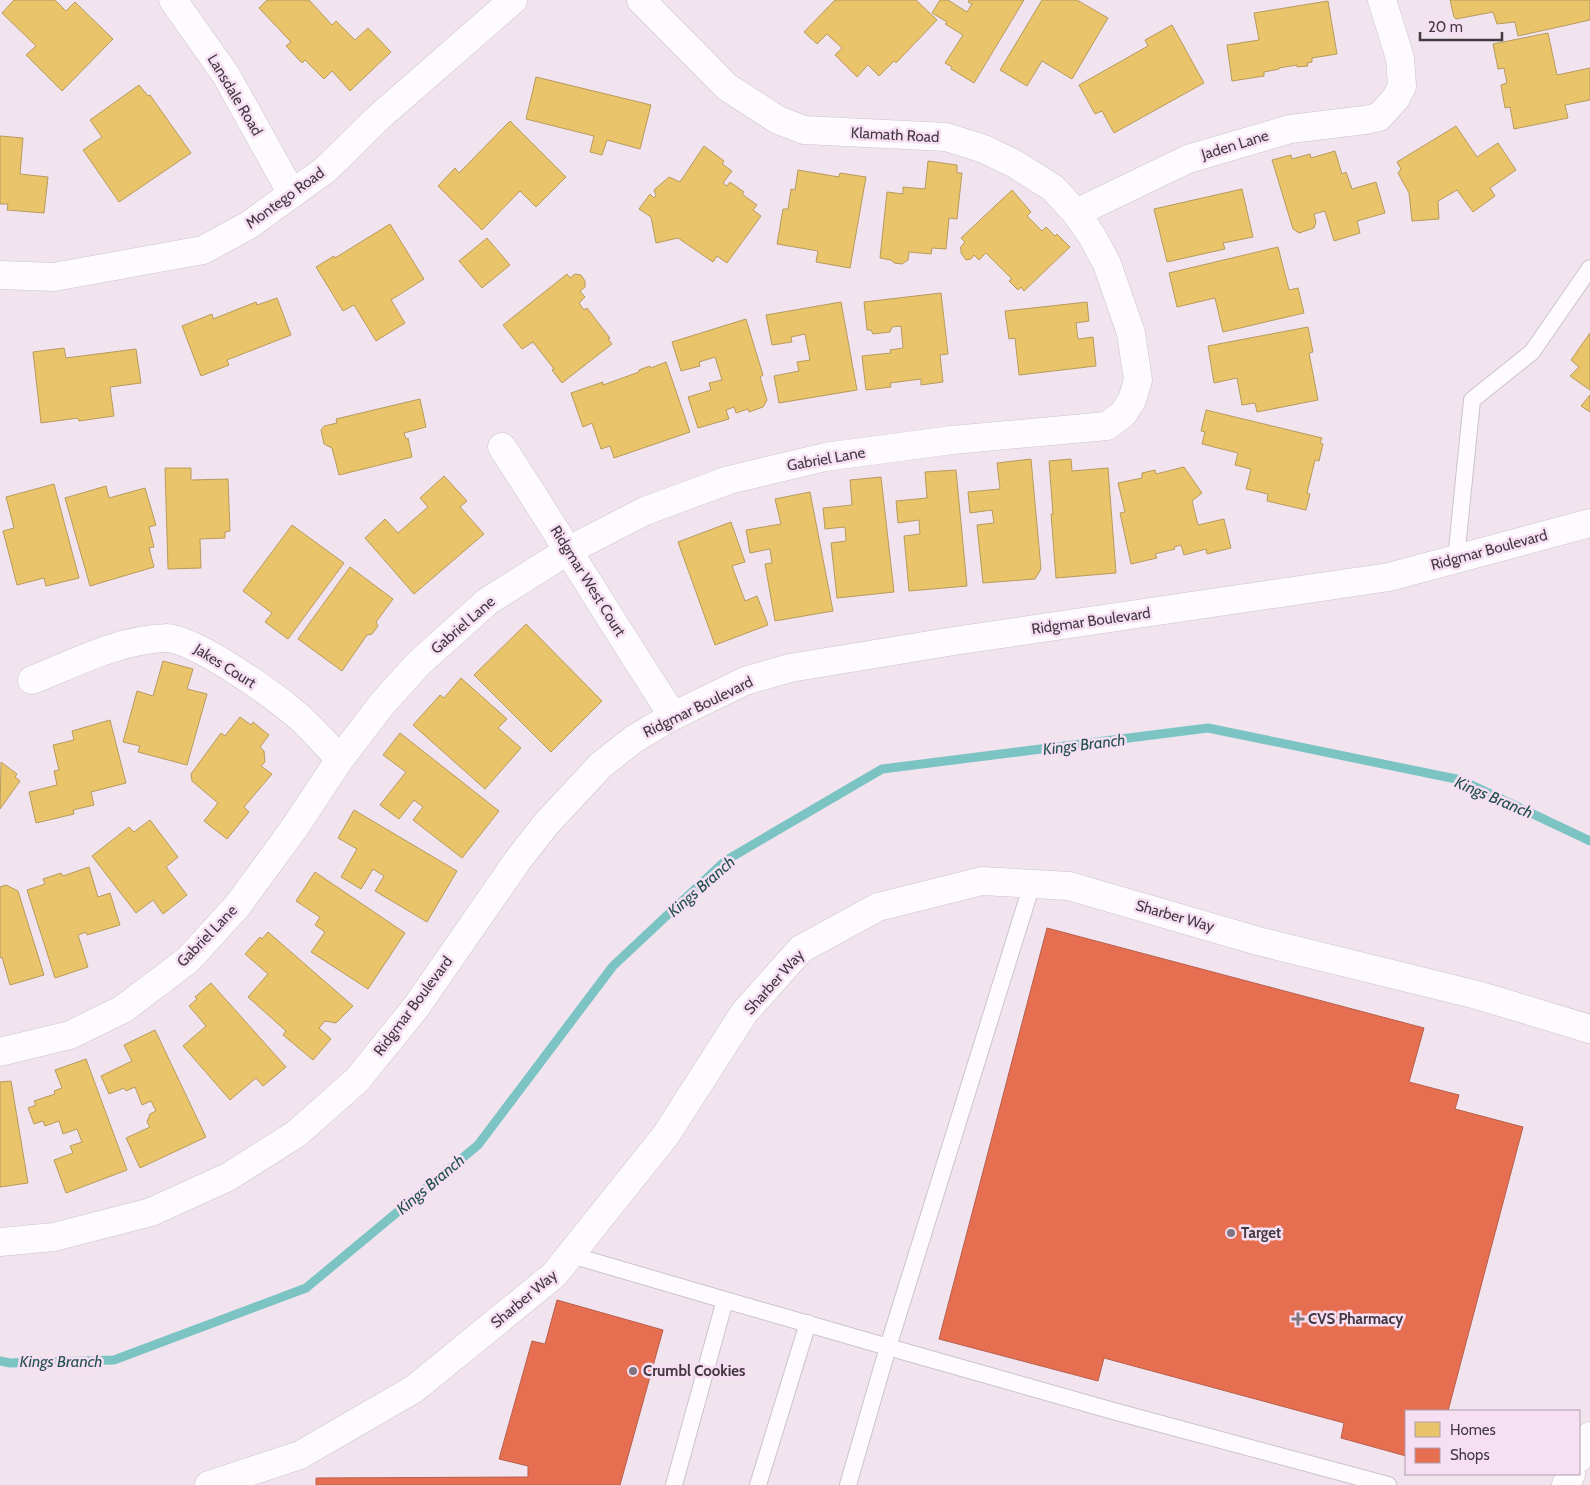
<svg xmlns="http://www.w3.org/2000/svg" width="1590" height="1485" font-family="Cabin,sans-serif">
<rect width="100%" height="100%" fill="#f1e4ef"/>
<path fill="#e9c46a" stroke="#b79a5e" d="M 14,0 L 55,0 L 66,11 L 75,2 L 113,39 L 62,91 L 26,55 L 36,46 L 2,13 Z
M 267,0 L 309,0 L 332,25 L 336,21 L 355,40 L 368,28 L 391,52 L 350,91 L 332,71 L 324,79 L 305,60 L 302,63 L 286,46 L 291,42 L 259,8 Z
M 835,0 L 916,0 L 937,20 L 896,63 L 894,61 L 879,76 L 868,65 L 857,77 L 835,55 L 842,48 L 827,34 L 817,44 L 804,32 Z
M 940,0 L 948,0 L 967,12 L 972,4 L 968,2 L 969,0 L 1024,0 L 974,83 L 951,69 L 952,67 L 945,63 L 963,35 L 945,24 L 947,22 L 932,13 Z
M 1042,0 L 1077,0 L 1108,18 L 1072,79 L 1042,61 L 1027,86 L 1000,70 Z
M 1450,0 L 1590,0 L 1590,20 L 1518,36 L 1515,22 L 1497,24 L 1493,12 L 1456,19 L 1454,17 Z
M 1328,1 L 1337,54 L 1312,58 L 1312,62 L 1307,63 L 1308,66 L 1297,67 L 1297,65 L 1279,68 L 1279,69 L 1264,72 L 1264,76 L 1232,81 L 1227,45 L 1259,40 L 1254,13 Z
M 1172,25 L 1204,83 L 1114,133 L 1102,111 L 1095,114 L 1079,85 L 1148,46 L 1145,40 Z
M 1548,33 L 1557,75 L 1590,68 L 1590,100 L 1565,105 L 1568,118 L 1514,129 L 1510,107 L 1505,108 L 1501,85 L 1507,83 L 1504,68 L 1498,69 L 1493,44 Z
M 536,77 L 651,105 L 640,149 L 607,140 L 602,155 L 590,152 L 594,136 L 526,119 Z
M 139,85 L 148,96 L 150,95 L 191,153 L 119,202 L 83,150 L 102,137 L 90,120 Z
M 510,121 L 566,177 L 536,207 L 520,191 L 482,230 L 438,186 L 455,168 L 459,173 Z
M 1456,126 L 1477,157 L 1498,143 L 1516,170 L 1490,188 L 1495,196 L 1473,212 L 1457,190 L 1438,201 L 1439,219 L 1412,221 L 1409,193 L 1398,173 L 1401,169 L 1397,162 Z
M 0,136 L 23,138 L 20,174 L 48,177 L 44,213 L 7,210 L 8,204 L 0,204 Z
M 704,146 L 724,161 L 722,164 L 732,171 L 723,183 L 727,186 L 730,182 L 744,192 L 742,194 L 757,205 L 753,210 L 761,216 L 727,263 L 717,256 L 713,262 L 678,238 L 656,243 L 651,217 L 639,209 L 650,194 L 654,198 L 656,195 L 654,190 L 669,177 L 680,182 Z
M 1335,151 L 1342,174 L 1346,172 L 1352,189 L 1376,182 L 1385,213 L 1357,221 L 1360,233 L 1334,241 L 1325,211 L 1314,214 L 1316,222 L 1314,228 L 1299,233 L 1293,229 L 1272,160 L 1291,155 L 1292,159 L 1310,154 L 1311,158 Z
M 928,161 L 957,165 L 957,173 L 962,173 L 957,219 L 949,218 L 946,249 L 932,248 L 931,254 L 909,252 L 908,260 L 902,264 L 894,263 L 891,260 L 880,258 L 887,192 L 903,194 L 903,187 L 925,189 Z
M 798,170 L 839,177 L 840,173 L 866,177 L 850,268 L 816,262 L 818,251 L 777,244 L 783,209 L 788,209 L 791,189 L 795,190 Z
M 1242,189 L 1253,237 L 1223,243 L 1225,249 L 1167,262 L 1154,209 Z
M 1012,190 L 1031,212 L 1027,216 L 1042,231 L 1046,227 L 1055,236 L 1057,234 L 1070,247 L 1024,291 L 1021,287 L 1018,290 L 1009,281 L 1012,279 L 986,253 L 979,260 L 974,255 L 971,259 L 966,260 L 961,253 L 961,249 L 960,248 L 965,242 L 961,238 Z
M 390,224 L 424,279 L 391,300 L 405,323 L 376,341 L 354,305 L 343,311 L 316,267 L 334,256 L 335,258 Z
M 487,238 L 510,265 L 482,288 L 459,261 Z
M 1278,247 L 1289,290 L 1298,288 L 1304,313 L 1223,332 L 1215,298 L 1177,307 L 1169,273 Z
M 567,274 L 570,278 L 575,274 L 581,275 L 585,281 L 585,287 L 580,291 L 585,297 L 579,303 L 584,310 L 587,308 L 610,338 L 608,339 L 612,344 L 562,383 L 552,370 L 554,369 L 533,342 L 522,349 L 503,325 Z
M 941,293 L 948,354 L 940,355 L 943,382 L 921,385 L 921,379 L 890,383 L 891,387 L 866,390 L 862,356 L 891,353 L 890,350 L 903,348 L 901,326 L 892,327 L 890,332 L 873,334 L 871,330 L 867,330 L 864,302 Z
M 277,298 L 291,335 L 227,360 L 229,365 L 201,376 L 182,326 L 212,314 L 213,319 L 256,302 L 257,305 Z
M 841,302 L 857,390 L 779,403 L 774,376 L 799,371 L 797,362 L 810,360 L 805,334 L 791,337 L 792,342 L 772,345 L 766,315 Z
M 1087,302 L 1089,321 L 1076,323 L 1078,339 L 1093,337 L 1096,366 L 1019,375 L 1015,338 L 1009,339 L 1005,311 Z
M 746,319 L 763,375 L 760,377 L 767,400 L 763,407 L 749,412 L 748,409 L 736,413 L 734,407 L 726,410 L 729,419 L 698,428 L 688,397 L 711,390 L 709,383 L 722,380 L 715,357 L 699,362 L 700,366 L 681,371 L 672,342 Z
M 1308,327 L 1313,352 L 1309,353 L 1318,400 L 1257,412 L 1255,403 L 1242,405 L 1237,378 L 1214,383 L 1208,346 Z
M 1590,333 L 1590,390 L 1570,376 L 1579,367 L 1571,360 Z
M 64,348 L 66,358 L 136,349 L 141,383 L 110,387 L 114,416 L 79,421 L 78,418 L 41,423 L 33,352 Z
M 666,362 L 690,432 L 614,458 L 610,446 L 601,449 L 592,423 L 583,427 L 571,393 L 603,382 L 603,385 L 639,372 L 639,370 L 650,366 L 651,368 Z
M 1590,395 L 1590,412 L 1581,406 Z
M 420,399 L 426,427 L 404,433 L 406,439 L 408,438 L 412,457 L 339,475 L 332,448 L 324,444 L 321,430 L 324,426 L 337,423 L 336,419 Z
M 1206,410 L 1322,438 L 1320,443 L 1323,444 L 1319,461 L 1315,460 L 1307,493 L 1310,494 L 1306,510 L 1267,501 L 1268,494 L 1246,489 L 1251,469 L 1235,465 L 1238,453 L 1202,444 L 1205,432 L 1201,431 Z
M 1031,459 L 1041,569 L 1035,579 L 983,583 L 977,525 L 994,523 L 992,510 L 970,513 L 968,492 L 1000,489 L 997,463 Z
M 1071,459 L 1072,471 L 1108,468 L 1116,573 L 1056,578 L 1051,514 L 1053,514 L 1049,461 Z
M 1184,467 L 1202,493 L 1192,501 L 1198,525 L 1224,519 L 1231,548 L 1207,554 L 1206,549 L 1184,555 L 1181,545 L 1174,547 L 1175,549 L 1155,554 L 1157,558 L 1131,564 L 1120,513 L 1125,512 L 1118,483 L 1142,478 L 1142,473 L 1155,470 L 1156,474 Z
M 165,468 L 191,468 L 191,480 L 228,479 L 230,531 L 225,532 L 225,538 L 200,539 L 201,568 L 168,569 Z
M 956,470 L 967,586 L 909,591 L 904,536 L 920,534 L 919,520 L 898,523 L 896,501 L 927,498 L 925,472 Z
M 444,476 L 467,501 L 460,507 L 484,534 L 414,594 L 365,538 L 385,519 L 398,533 L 428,507 L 420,498 Z
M 881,477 L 894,592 L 837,598 L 831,543 L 846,541 L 845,527 L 825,529 L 823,508 L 852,505 L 850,480 Z
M 54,484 L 79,578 L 46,586 L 44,578 L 17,585 L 3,531 L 14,528 L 6,497 Z
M 106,486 L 109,498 L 145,488 L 156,525 L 149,527 L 154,547 L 149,548 L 154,567 L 90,586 L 65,498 Z
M 810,492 L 833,611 L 775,621 L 765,564 L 772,563 L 770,549 L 750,553 L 746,530 L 781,524 L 775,499 Z
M 731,522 L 745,562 L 732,566 L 745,601 L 757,596 L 768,625 L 715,645 L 678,542 Z
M 292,525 L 344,563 L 288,639 L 265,622 L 272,613 L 243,591 Z
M 350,567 L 393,599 L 376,622 L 378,626 L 372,634 L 367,635 L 342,671 L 298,639 Z
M 526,624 L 602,701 L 551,752 L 474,675 Z
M 163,661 L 193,669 L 187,689 L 207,694 L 187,765 L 138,752 L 140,746 L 123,742 L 137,691 L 153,696 Z
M 461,678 L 507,719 L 498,728 L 521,748 L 485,789 L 413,725 L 440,695 L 444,698 Z
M 240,717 L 251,725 L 253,722 L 269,735 L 260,747 L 264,751 L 265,762 L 261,766 L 272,774 L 244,807 L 249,812 L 227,839 L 204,821 L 218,803 L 192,781 L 191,774 L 221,733 L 225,736 Z
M 110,720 L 126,783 L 91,792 L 94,805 L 73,810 L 74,814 L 36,823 L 29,792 L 57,785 L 54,771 L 59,770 L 53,745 L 74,740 L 72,731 Z
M 400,733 L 499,811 L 462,858 L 413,820 L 423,807 L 414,800 L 399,819 L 380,805 L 406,772 L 383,755 Z
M 1,762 L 17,774 L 15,777 L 20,781 L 0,809 Z
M 354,810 L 457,871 L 427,922 L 375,891 L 384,876 L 373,869 L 361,889 L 341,877 L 357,849 L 338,838 Z
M 150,820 L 178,857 L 166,867 L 187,895 L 163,914 L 153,900 L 136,913 L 92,856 L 129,827 L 134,832 Z
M 89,867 L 98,897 L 110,893 L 120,925 L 87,935 L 86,932 L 78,935 L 88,967 L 55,978 L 27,890 L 45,884 L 43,879 L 61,873 L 63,876 Z
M 315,872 L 405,933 L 368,989 L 311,952 L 325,932 L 315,925 L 320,917 L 296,901 Z
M 6,885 L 18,891 L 44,975 L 10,985 L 2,957 L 0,958 L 0,887 Z
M 268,932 L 353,1006 L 336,1023 L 325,1021 L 319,1028 L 331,1039 L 313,1060 L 283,1035 L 286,1031 L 248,997 L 268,974 L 245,954 L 260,937 L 262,939 Z
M 211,983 L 286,1067 L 263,1086 L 256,1078 L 230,1100 L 183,1046 L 206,1026 L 189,1006 L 197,999 L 195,997 Z
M 155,1030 L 206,1137 L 140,1168 L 126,1138 L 150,1127 L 147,1122 L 150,1114 L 156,1111 L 151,1101 L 142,1105 L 135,1087 L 126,1091 L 124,1088 L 109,1094 L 101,1076 L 132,1061 L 124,1045 Z
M 86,1059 L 127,1170 L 66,1193 L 54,1160 L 73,1153 L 70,1146 L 82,1142 L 77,1129 L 63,1134 L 59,1121 L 45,1126 L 43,1121 L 34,1124 L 28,1108 L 36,1105 L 34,1101 L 55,1094 L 54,1091 L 62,1088 L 55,1070 Z
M 11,1081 L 28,1183 L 0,1187 L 0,1082 Z"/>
<path fill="#e76f51" stroke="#b65f4c" d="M 1047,928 L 1424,1028 L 1409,1082 L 1459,1095 L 1455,1109 L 1523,1127 L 1448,1411 L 1406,1411 L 1406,1456 L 1341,1438 L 1344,1423 L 1104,1358 L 1098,1381 L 939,1339 Z
M 557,1300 L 663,1330 L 620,1485 L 316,1485 L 316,1478 L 528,1477 L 528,1466 L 499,1459 L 532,1341 L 545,1344 Z"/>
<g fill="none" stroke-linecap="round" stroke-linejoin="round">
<path stroke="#7cc4c4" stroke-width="9" d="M 0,1361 L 10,1363 L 114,1360 L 306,1288 L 478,1145 L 613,966 L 725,861 L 882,769 L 1208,728 L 1461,780 L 1590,841"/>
<g stroke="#cdc3cb" stroke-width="18">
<path id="lane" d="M 1456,559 L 1472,400 L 1532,352 L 1590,268
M 1032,884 L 888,1347 L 1117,1412 L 1388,1485
M 571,1255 L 725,1300
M 674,1485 L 725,1300 L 888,1347 L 848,1485
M 758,1485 L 808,1323"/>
</g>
<g stroke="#cdc3cb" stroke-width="29">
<path id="street" d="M 173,0 L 226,75 L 292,194
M 1076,213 L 1188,159 L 1290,129 L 1365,120 L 1379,117 L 1396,98 L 1402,86 L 1400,58 L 1382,0
M 0,275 L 54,277 L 203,250 L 249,225 L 325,170 L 379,117 L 513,0
M 502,447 C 560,536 615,627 673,716
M 32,680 C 75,663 118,640 165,638 C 191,636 270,693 292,711 C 309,724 324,743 340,759
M 0,1052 L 70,1035 L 123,1009 L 188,960 L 238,905 L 295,827 L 340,759 L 382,704 L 419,663 L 488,601 L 569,550 L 645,511 L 729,480 L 825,457 L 952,440 L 1107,426 L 1123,414 L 1132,400 L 1138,380 L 1131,333 L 1107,264 L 1092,236 L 1076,213 L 1053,188 L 1015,164 L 984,149 L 946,137 L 804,130 L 778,120 L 727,87 L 641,0
M 209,1485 L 300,1455 L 414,1389 L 554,1275 L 666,1135 L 744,1013 L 801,949 L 878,907 L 982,881 L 1069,886 L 1258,941 L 1477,995 L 1590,1029"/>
</g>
<g stroke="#cdc3cb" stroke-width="29">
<path id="secondary" d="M 0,1242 L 54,1237 L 151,1212 L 228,1177 L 296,1134 L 357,1080 L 416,1007 L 518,860 L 546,824 L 601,765 L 634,739 L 673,716 L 745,681 L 790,668 L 954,641 L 1389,577 L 1590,523
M 1579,1458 L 1590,1436
M 1566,1485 L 1571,1474"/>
</g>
<use href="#lane" stroke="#fdfbfd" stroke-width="16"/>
<use href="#street" stroke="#fdfbfd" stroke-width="28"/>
<use href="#secondary" stroke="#fdfbfd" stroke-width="28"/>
</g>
<g fill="#7f757e" stroke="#f6dff3" stroke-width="2">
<circle cx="1231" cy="1233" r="5"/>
<path d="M1295.5 1311.5h5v5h5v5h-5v5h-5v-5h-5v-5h5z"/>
<circle cx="633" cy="1371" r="5"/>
</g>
<g text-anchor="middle" stroke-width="5" stroke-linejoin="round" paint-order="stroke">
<g font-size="15" fill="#423941" stroke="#f6dff3">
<text transform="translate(235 95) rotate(59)" y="5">Lansdale Road</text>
<text transform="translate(895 135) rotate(3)" y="5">Klamath Road</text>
<text transform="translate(1235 145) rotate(-17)" y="5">Jaden Lane</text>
<text transform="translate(285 198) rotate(-36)" y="5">Montego Road</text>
<text transform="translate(826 459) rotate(-10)" y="5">Gabriel Lane</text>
<text transform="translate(1489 550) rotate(-15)" y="5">Ridgmar Boulevard</text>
<text transform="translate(588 581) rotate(58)" y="5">Ridgmar West Court</text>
<text transform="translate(1091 621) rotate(-8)" y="5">Ridgmar Boulevard</text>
<text transform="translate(463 625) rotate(-41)" y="5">Gabriel Lane</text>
<text transform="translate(225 666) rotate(32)" y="5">Jakes Court</text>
<text transform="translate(698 707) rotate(-26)" y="5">Ridgmar Boulevard</text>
<text transform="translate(1175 916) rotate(16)" y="5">Sharber Way</text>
<text transform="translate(207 936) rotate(-46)" y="5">Gabriel Lane</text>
<text transform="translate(774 982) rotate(-48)" y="5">Sharber Way</text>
<text transform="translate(413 1006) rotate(-53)" y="5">Ridgmar Boulevard</text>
<text transform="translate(524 1299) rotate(-40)" y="5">Sharber Way</text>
</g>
<g font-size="15" font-weight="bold" fill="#423941" stroke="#f6dff3" text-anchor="start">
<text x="1241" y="1238">Target</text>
<text x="1308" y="1324">CVS Pharmacy</text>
<text x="643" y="1376">Crumbl Cookies</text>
</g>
<g font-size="16" font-style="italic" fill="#22514e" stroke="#f6dff3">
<text transform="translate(1084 744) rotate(-7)" y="6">Kings Branch</text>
<text transform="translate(1494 797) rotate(23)" y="6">Kings Branch</text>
<text transform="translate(701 886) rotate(-41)" y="6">Kings Branch</text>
<text transform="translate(430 1184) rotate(-40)" y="6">Kings Branch</text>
<text x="61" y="1367">Kings Branch</text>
</g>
</g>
<rect x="1405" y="1410" width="175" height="65" fill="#f6dff3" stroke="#ae9dac"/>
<rect x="1415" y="1422" width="25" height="15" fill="#e9c46a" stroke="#ae9dac"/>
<text x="1450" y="1435" font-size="15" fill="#423941">Homes</text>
<rect x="1415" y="1448" width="25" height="15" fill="#e76f51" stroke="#ae9dac"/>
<text x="1450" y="1460" font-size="15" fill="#423941">Shops</text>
<path d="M1420 32v8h82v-8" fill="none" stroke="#423941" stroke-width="2.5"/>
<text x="1428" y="32" font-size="15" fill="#423941" stroke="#f6dff3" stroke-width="4" paint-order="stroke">20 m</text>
</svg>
